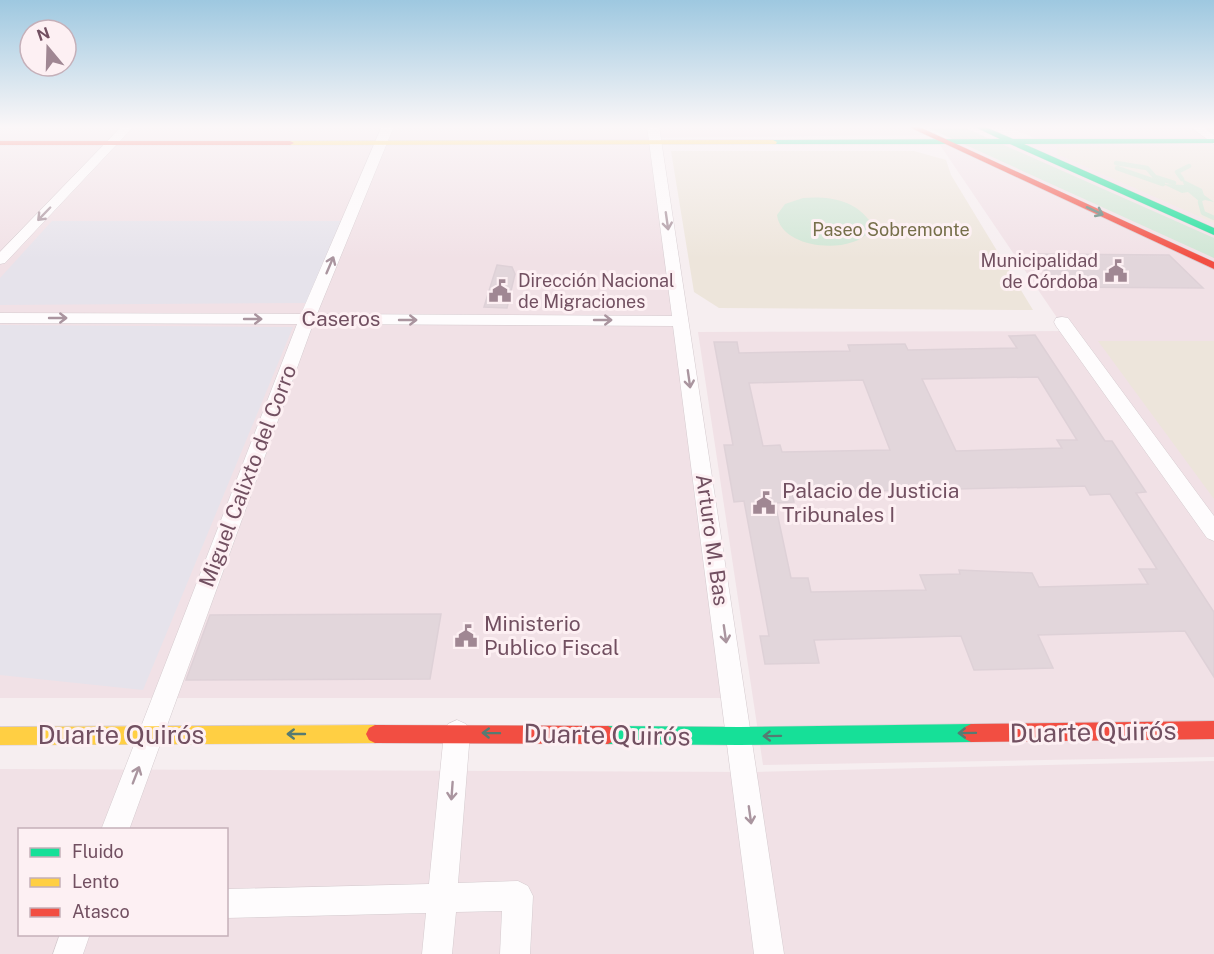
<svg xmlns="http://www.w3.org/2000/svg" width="1214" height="954" font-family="'Public Sans',sans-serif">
<rect width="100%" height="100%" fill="#f6eef0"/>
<path fill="#f1e1e6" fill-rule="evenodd" d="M 0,126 L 905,126 L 926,135 L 649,138 L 724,698 L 0,698 Z
M 1005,126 L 1214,126 L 1214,757 L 763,765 L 698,332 L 1066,331 L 940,145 L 1047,143 Z
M 1214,761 L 1214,954 L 0,954 L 0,769 L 755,772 ZM 20,830 L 226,830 L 226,934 L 20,934 Z"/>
<path fill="#e6e3eb" d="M 52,221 L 343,221 L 309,303 L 0,305 L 0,278 Z
M 0,325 L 293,327 L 143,690 L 0,675 Z"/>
<path fill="#ede5db" d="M 1212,146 L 1214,148 L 1214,223 L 1057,154 L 1057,147 Z
M 671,151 L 914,151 L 946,160 L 951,175 L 1033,310 L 719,308 L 694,292 Z
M 1098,341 L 1214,341 L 1214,499 Z"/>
<path fill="#d0e6d5" d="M 924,126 L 961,126 L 1214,238 L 1214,258 Z
M 1182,179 L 1202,189 L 1204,195 L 1214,202 L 1205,200 L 1200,202 L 1188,192 L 1182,193 L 1163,184 L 1184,185 Z
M 803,198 C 827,196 853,199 869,220 L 869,232 C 849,255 781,249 777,215 L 785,204 Z"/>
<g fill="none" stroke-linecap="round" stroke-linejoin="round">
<path stroke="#d0e6d5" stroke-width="4.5" d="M 1116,163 L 1147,168 L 1155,177 L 1174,183
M 1117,168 L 1163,184
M 1182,179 L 1177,172 L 1189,166
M 1200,202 L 1203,213 L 1214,218"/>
</g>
<path fill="#e2d6db" stroke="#ded1d7" stroke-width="1.5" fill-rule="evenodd" d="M 1033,254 L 1169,255 L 1203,288 L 1056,287 Z
M 497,265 L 512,267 L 515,274 L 507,308 L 484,307 Z
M 1035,335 L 1105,441 L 1112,441 L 1146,492 L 1136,493 L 1214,612 L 1214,677 L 1185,631 L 1038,635 L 1053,668 L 974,670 L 961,636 L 814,640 L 819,663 L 765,664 L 760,636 L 769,636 L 744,501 L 734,502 L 724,445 L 733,445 L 714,342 L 737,342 L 739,353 L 850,351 L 848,345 L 905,344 L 908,350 L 1017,348 L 1009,336 ZM 1038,377 L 1077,440 L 1057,440 L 1062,448 L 956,451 L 922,379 ZM 863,380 L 890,450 L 782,452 L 780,445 L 763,446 L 749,383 ZM 1085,486 L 1090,495 L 1110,494 L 1157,569 L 1139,569 L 1148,584 L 1039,587 L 1032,573 L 959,570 L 960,574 L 920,575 L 926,590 L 811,592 L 808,578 L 791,578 L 775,503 L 794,502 L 792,493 Z
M 441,614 L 430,679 L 186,680 L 210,615 Z"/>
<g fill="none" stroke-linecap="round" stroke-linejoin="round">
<g stroke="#d5cbcf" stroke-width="1">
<path id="street" d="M 122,126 L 134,126 L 5,263 L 0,264 L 0,252 Z
M 382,126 L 394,126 L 317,314 L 672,316 L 647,126 L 659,126 L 784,954 L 754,954 L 673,326 L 313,324 L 129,830 L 101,830 L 297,324 L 0,323 L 0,313 L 301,314 Z
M 1189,126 L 1202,126 L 1214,135 L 1214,144 Z
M 1062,317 L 1068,318 L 1214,516 L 1214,541 L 1207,538 L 1056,326 L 1054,322 L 1056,318 Z
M 457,720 L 466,724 L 470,733 L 458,883 L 518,881 L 528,886 L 533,896 L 530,954 L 500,954 L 502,911 L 456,912 L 452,954 L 422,954 L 426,913 L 226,918 L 226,890 L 229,889 L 429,884 L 444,733 L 448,724 Z
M 60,934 L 90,934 L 83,954 L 53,954 Z"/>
</g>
<g stroke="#d6cbd0" stroke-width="1">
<path id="fast" d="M 973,126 L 983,126 L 1013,139 L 1214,139 L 1214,143 L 1024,144 L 1214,228 L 1214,235 L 1010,144 L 773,144 L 769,142 L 773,140 L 1000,139 Z
M 971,724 L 977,727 L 980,733 L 977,739 L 971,742 L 739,745 L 608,744 L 602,741 L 599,735 L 602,729 L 608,726 L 739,727 Z"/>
</g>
<g stroke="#d6cbd0" stroke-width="1">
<path id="slow" d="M 773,140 L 777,142 L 776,144 L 290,145 L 286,143 L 290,141 Z
M 375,725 L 381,728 L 384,734 L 381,740 L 375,743 L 0,745 L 0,727 Z"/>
</g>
<g stroke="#d6cbd0" stroke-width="1">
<path id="jam" d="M 907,126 L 917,126 L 1214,262 L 1214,269 Z
M 0,141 L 290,141 L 294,143 L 290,145 L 0,145 Z
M 1214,721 L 1214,739 L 971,742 L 965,739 L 962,733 L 965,727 L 971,724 Z
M 375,725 L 608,726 L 614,729 L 617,735 L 614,741 L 608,744 L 375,743 L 369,740 L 366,734 L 369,728 Z"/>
</g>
<use href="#street" fill="#fefcfd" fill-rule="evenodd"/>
<use href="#fast" fill="#16e098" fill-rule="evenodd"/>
<use href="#slow" fill="#ffcf43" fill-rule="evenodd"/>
<use href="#jam" fill="#f24e42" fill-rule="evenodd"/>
</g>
<defs><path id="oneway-shaft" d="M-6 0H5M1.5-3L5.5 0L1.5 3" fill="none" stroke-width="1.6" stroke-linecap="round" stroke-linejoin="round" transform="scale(1.5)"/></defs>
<g stroke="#567b72">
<use href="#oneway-shaft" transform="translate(1095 211) rotate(25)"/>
<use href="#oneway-shaft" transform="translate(491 733) rotate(-179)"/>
<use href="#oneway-shaft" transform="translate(967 733) rotate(179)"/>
<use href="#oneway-shaft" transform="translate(296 734) rotate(180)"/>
<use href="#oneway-shaft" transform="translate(772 736) rotate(179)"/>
</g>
<g stroke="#aa959f">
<use href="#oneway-shaft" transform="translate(44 214) rotate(134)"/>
<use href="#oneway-shaft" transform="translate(667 221) rotate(82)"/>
<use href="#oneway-shaft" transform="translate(330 265) rotate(-67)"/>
<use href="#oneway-shaft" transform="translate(58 318)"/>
<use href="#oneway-shaft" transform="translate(253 319)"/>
<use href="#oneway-shaft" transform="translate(408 320)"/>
<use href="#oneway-shaft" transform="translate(603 320)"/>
<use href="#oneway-shaft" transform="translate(689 379) rotate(82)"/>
<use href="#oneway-shaft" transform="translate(725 634) rotate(82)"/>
<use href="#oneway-shaft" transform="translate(136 775) rotate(-69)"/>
<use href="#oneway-shaft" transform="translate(452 791) rotate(94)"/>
<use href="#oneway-shaft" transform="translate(750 815) rotate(82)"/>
</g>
<linearGradient id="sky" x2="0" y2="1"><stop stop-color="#9ec8e0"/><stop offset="0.49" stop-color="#fbf7f8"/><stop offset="1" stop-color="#fbf7f8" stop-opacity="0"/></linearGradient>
<rect width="1214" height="259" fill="url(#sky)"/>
<defs>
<g id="civic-bare" transform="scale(1.8)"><path d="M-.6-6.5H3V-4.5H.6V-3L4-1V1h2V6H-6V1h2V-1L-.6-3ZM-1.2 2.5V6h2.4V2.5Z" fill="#a08793" stroke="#fdf0f3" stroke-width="2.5" paint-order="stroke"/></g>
</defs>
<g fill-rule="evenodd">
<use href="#civic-bare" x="1116" y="271"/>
<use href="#civic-bare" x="500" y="291"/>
<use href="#civic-bare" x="764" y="503"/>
<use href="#civic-bare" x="466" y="636"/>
</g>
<g text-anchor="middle" stroke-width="6" stroke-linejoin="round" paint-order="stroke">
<g font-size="18" fill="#766f4a" stroke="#fdf0f3">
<text x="891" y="236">Paseo Sobremonte</text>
</g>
<g font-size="18" fill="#725061" stroke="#fdf0f3" text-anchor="end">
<text x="1098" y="267">Municipalidad<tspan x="1098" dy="21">de Córdoba</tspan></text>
<text x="518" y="287" text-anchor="start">Dirección Nacional<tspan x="518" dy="21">de Migraciones</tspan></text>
</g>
<g font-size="21" fill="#725061" stroke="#fdf0f3">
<text x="341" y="326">Caseros</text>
<text transform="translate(248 476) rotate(-69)" y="7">Miguel Calixto del Corro</text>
<text transform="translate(712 540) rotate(82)" y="7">Arturo M. Bas</text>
</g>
<g font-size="21" fill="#725061" stroke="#fdf0f3" text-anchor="start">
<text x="782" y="498">Palacio de Justicia<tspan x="782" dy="24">Tribunales I</tspan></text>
<text x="484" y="631">Ministerio<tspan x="484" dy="24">Publico Fiscal</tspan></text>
</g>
<g font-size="26" fill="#725061" stroke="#fdf0f3">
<text transform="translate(1093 732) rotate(-1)" y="9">Duarte Quirós</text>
<text x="121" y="744">Duarte Quirós</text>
<text transform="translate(607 735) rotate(1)" y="9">Duarte Quirós</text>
</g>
</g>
<rect x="18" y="828" width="210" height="108" fill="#fdf0f3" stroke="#c5b0b9" stroke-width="1.5"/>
<rect x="30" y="848" width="30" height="9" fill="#16e098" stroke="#c5b0b9" stroke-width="1.5"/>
<text x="72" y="858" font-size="18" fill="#725061">Fluido</text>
<rect x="30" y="878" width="30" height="9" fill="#ffcf43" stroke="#c5b0b9" stroke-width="1.5"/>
<text x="72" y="888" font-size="18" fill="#725061">Lento</text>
<rect x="30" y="908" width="30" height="9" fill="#f24e42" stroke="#c5b0b9" stroke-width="1.5"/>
<text x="72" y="918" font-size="18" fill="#725061">Atasco</text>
<g transform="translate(48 48) rotate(341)"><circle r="28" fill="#fdf0f3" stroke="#c5b0b9" stroke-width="1.5"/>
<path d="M0-4.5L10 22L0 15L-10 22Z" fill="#a08793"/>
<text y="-9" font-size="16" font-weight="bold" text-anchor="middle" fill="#725061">N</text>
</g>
</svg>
